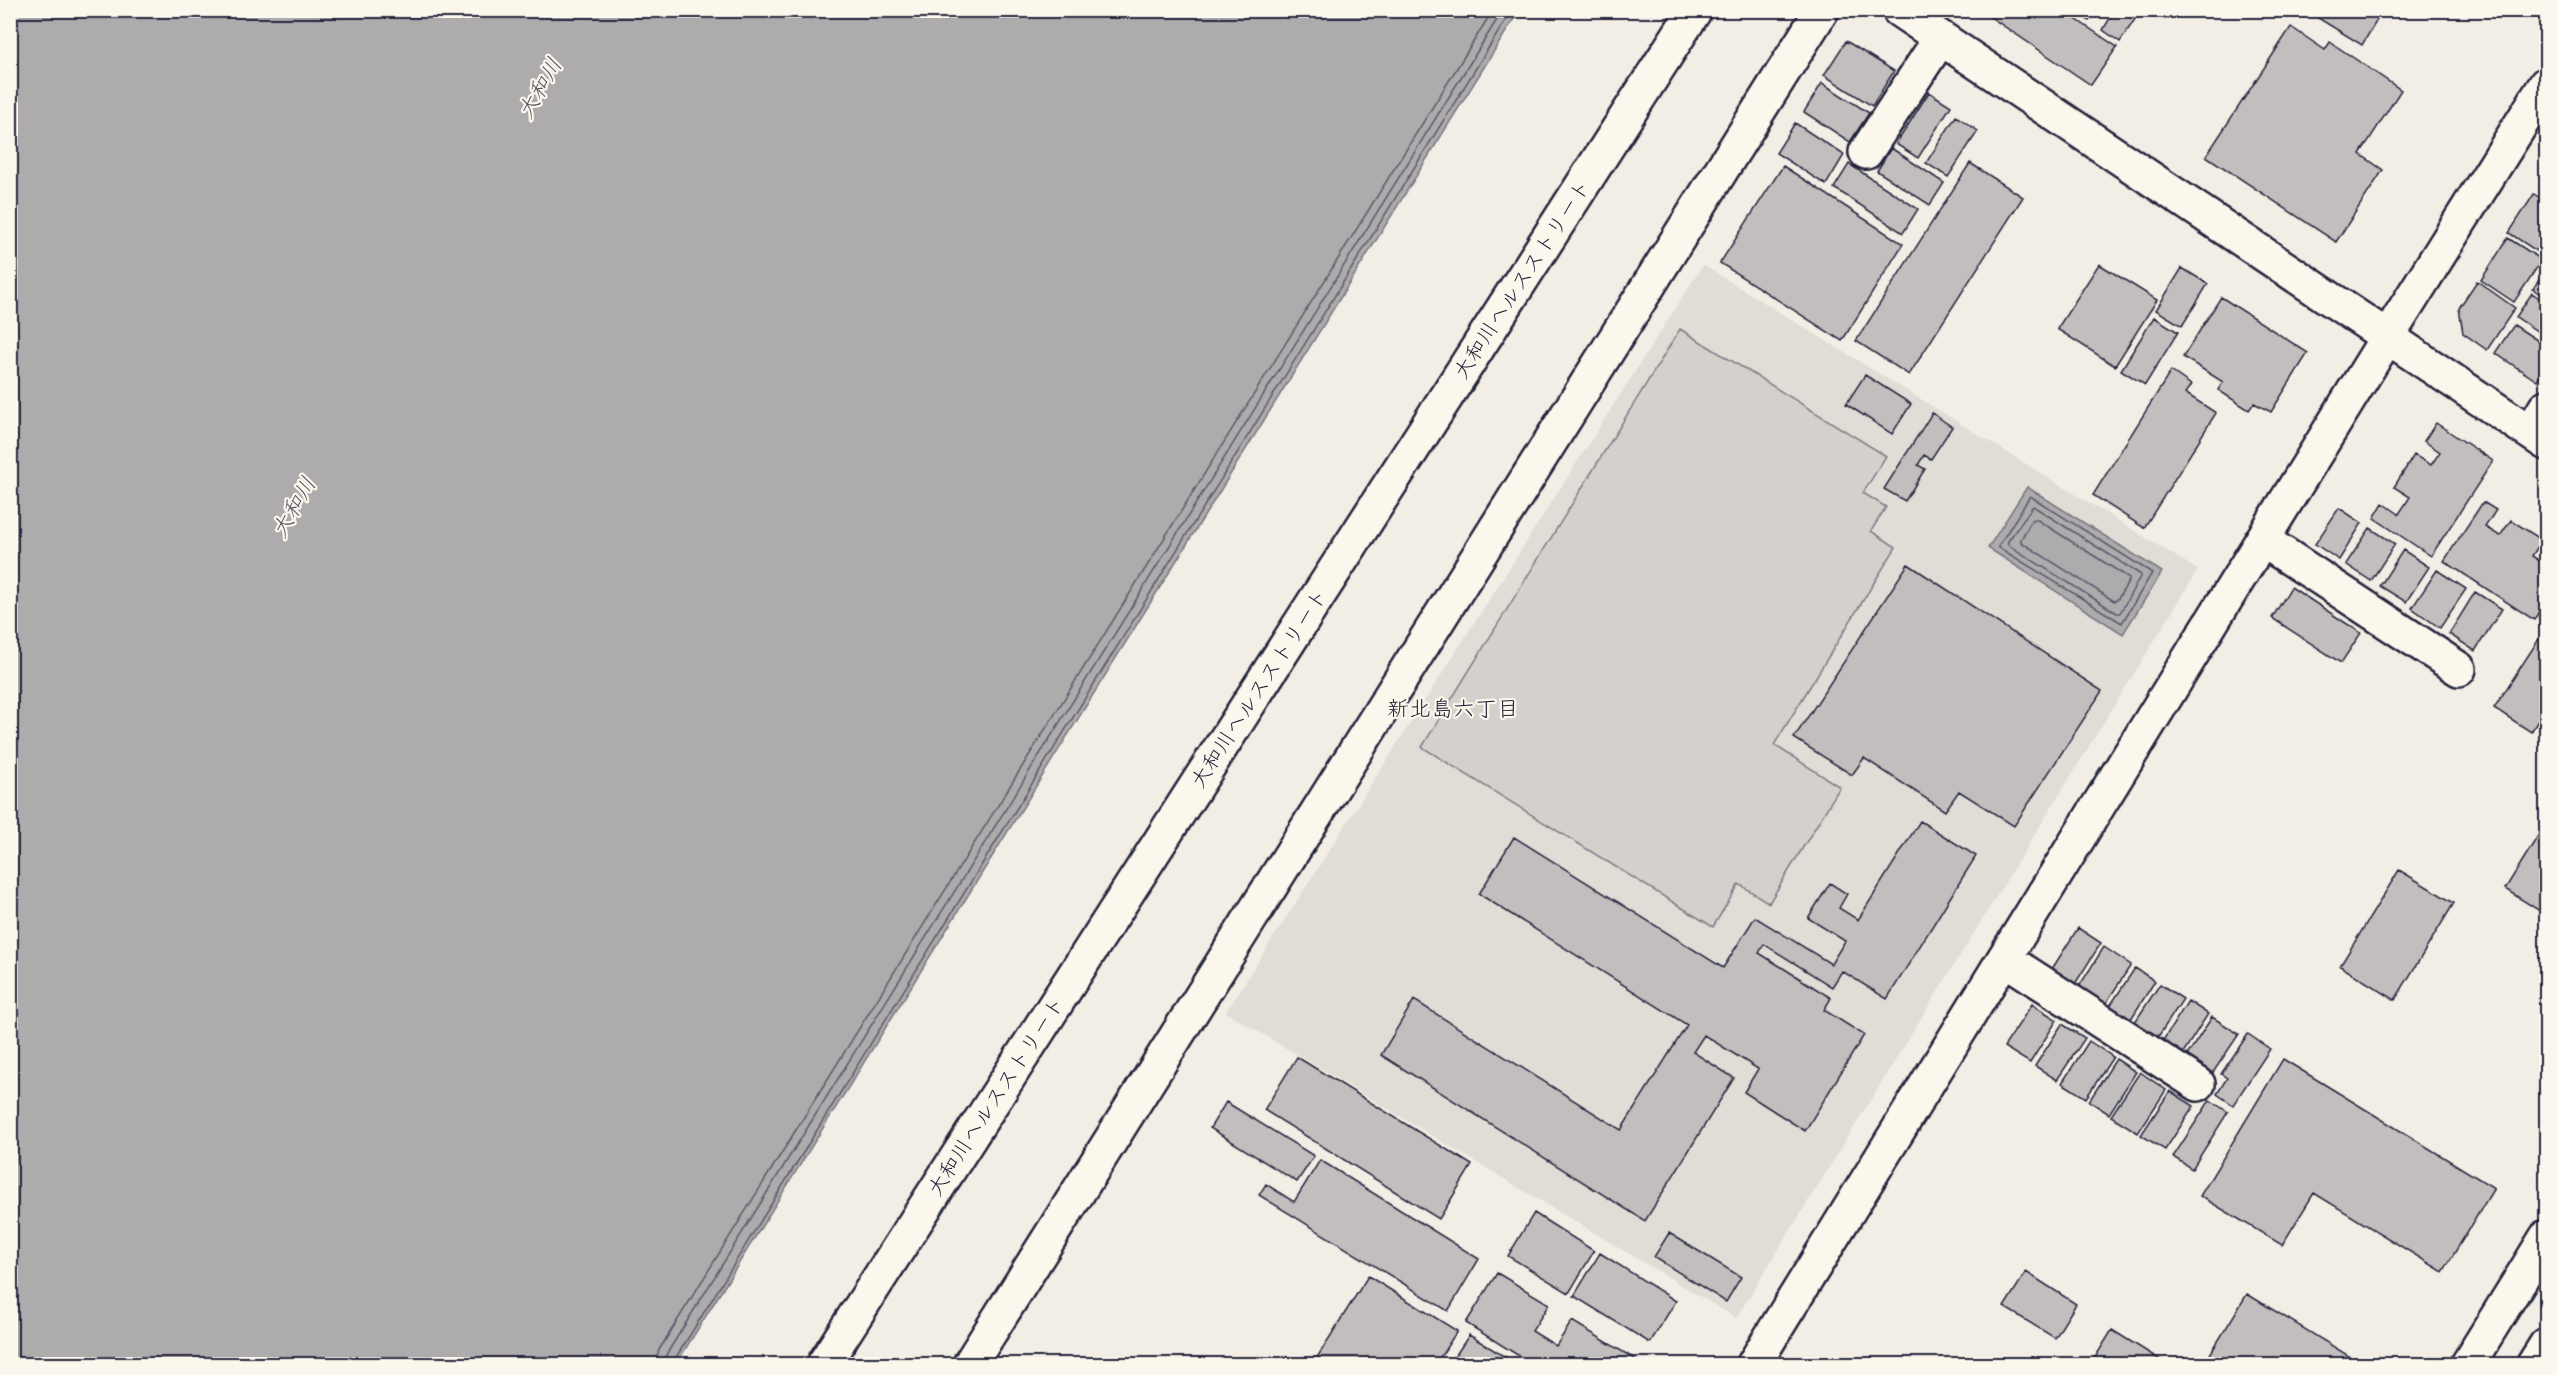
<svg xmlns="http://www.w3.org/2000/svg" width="2557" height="1375" font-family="Pangolin,'Klee One',sans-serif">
<rect width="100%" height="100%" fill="#f2eee5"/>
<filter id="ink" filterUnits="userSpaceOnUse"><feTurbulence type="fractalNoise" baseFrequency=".0167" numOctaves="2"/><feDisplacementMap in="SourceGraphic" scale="12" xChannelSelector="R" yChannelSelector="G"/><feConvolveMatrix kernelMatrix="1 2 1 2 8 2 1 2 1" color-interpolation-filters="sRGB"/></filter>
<g filter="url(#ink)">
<path fill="#e0dcd6" d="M 1703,265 L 2198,570 L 1736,1318 L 1226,1012 Z"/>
<path fill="#d4d1cc" stroke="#7b7a84" stroke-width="1.5" d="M 1680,329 L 1886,456 L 1863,493 L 1886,507 L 1871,531 L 1896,547 L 1774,745 L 1840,787 L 1769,903 L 1739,884 L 1713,927 L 1422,747 Z"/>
<path fill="#aeabad" stroke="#76747f" stroke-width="1.5" d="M 10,11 L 1519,11 L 676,1364 L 11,1364 Z
M 2027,487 L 2162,572 L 2123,634 L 1988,548 Z"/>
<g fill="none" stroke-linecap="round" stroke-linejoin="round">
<path stroke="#5a5969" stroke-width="1.5" d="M 2030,496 L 2152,573 L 2122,623 L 1998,547 Z
M 2033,506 L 2141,575 L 2120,613 L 2117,613 L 2008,545 L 2008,541 Z
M 2036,519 L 2129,578 L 2129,581 L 2117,600 L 2114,601 L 2021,542 L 2021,539 L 2032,520 Z
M 655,1364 L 659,1350 L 1493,10
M 664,1364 L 666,1355 L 1503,10
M 672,1364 L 1512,10"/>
</g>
<path fill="#c2bebe" stroke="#22223b" stroke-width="1.5" d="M 1980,10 L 2062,10 L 2117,47 L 2091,85 Z
M 2074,10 L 2096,10 L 2089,21 Z
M 2103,10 L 2141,10 L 2120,42 L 2103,30 L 2110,18 L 2102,13 Z
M 2305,10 L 2383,10 L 2362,45 Z
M 2291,27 L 2325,50 L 2330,42 L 2401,90 L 2360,154 L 2383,170 L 2336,242 L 2206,156 Z
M 1846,41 L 1894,71 L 1872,106 L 1824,75 Z
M 1822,83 L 1869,113 L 1850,142 L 1804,112 Z
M 1929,92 L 1951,106 L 1918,158 L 1896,144 Z
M 1956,116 L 1978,131 L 1948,177 L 1926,163 Z
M 1795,123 L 1844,155 L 1826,185 L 1776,153 Z
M 1891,148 L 1944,183 L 1930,205 L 1877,171 Z
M 1970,163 L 2023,197 L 1909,375 L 1856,341 Z
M 1849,164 L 1918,209 L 1903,233 L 1834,188 Z
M 1783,166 L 1903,244 L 1842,341 L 1720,263 Z
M 2546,181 L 2546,193 L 2541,189 Z
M 2534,194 L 2546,202 L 2546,252 L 2544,256 L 2509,233 Z
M 2508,238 L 2542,260 L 2514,302 L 2481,280 Z
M 2099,264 L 2157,300 L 2115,366 L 2057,329 Z
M 2182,268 L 2208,284 L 2182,326 L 2156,310 Z
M 2546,269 L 2546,298 L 2533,289 Z
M 2477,281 L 2515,308 L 2487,350 L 2463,333 L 2459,308 Z
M 2532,293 L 2546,303 L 2546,337 L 2516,317 Z
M 2221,297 L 2308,353 L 2271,412 L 2254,403 L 2249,410 L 2218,390 L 2223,382 L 2183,357 Z
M 2154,317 L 2178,332 L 2145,385 L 2121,370 Z
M 2514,325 L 2546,346 L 2546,365 L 2537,381 L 2495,353 Z
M 2171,371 L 2191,385 L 2185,393 L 2216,413 L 2144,528 L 2093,495 Z
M 1865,375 L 1911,404 L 1892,434 L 1846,404 Z
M 1932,413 L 1952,427 L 1931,459 L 1924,455 L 1918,465 L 1925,469 L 1905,501 L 1884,489 Z
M 2436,423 L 2493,461 L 2431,556 L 2374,518 L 2383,503 L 2399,514 L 2410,497 L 2394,487 L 2414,455 L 2431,465 L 2440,452 L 2424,441 Z
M 2483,502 L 2496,510 L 2485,527 L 2500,536 L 2511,520 L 2542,540 L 2532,556 L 2546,565 L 2546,600 L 2534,620 L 2444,561 Z
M 2339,508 L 2362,523 L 2339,560 L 2315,544 Z
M 2370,528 L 2395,544 L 2371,581 L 2346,564 Z
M 2403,550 L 2429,567 L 2406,602 L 2380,586 Z
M 1908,564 L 2102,691 L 2014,826 L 1959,791 L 1945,811 L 1864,758 L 1852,775 L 1794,738 Z
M 2437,570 L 2466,589 L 2440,628 L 2412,608 Z
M 2291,587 L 2361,633 L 2341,663 L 2272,618 Z
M 2475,592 L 2502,609 L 2475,651 L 2449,634 Z
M 2546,628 L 2546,708 L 2531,732 L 2494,708 Z
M 1920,821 L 1976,856 L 1887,999 L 1842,971 L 1832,987 L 1764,944 L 1759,953 L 1831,998 L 1824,1010 L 1864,1035 L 1805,1131 L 1744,1092 L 1758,1069 L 1704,1035 L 1693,1052 L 1734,1078 L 1645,1221 L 1381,1055 L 1414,1000 L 1621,1130 L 1687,1025 L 1479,894 L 1514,837 L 1723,968 L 1755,917 L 1831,964 L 1845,941 L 1808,918 L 1830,883 L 1847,894 L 1839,908 L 1858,920 Z
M 2546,823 L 2546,915 L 2505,889 Z
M 2399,870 L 2454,903 L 2395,1000 L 2340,966 Z
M 2078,928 L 2101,943 L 2073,987 L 2050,972 Z
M 2104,947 L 2131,965 L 2104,1006 L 2078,988 Z
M 2135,968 L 2155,981 L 2129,1022 L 2108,1009 Z
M 2160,984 L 2183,999 L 2156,1040 L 2133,1025 Z
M 2188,1001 L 2208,1014 L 2181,1056 L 2162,1042 Z
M 2032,1004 L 2057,1020 L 2030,1063 L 2004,1047 Z
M 2212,1017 L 2239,1034 L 2212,1074 L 2186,1057 Z
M 2062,1024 L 2085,1038 L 2057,1080 L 2035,1066 Z
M 2248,1034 L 2270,1049 L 2233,1105 L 2217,1094 L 2227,1078 L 2221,1074 Z
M 2089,1041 L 2113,1057 L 2086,1098 L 2062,1083 Z
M 1297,1057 L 1472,1165 L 1439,1219 L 1264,1110 Z
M 2116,1059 L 2136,1072 L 2109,1114 L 2089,1101 Z
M 2283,1059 L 2494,1188 L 2443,1272 L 2314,1193 L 2282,1245 L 2200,1196 Z
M 2140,1072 L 2166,1090 L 2138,1133 L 2111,1116 Z
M 2170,1091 L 2194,1106 L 2165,1150 L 2141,1135 Z
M 2210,1100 L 2228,1112 L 2192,1169 L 2173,1157 Z
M 1226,1102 L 1314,1156 L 1297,1182 L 1210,1128 Z
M 1320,1160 L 1479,1259 L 1448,1311 L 1259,1195 L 1266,1184 L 1294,1202 Z
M 1534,1213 L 1594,1251 L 1569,1293 L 1508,1256 Z
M 1669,1233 L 1741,1277 L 1726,1302 L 1654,1257 Z
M 1600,1253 L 1676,1301 L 1650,1343 L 1574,1296 Z
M 2026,1272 L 2076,1304 L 2055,1338 L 2004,1307 Z
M 1497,1273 L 1549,1304 L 1532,1331 L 1556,1346 L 1572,1321 L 1643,1364 L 1532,1364 L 1466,1323 Z
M 1368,1276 L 1457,1331 L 1436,1364 L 1313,1364 Z
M 2247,1294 L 2362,1364 L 2204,1364 Z
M 2112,1330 L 2167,1364 L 2091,1364 Z
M 1469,1335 L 1517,1364 L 1450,1364 Z"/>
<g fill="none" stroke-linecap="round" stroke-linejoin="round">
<g stroke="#22223b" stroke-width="38">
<path id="minor" d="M 1899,10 L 2546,443
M 1866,152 L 1940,39
M 2531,432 L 2546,407
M 2264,541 L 2459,669
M 2005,959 L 2198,1084
M 824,1364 L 1695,10
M 970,1364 L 1822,10
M 1754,1364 L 2388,336 L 2546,84
M 2468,1364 L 2546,1238
M 2534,1364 L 2546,1345"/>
</g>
<use href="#minor" stroke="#fbf7ec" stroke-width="33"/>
</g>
</g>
<g text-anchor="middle" stroke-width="4.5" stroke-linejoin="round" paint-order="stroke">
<g font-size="21" fill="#22223b" stroke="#fbf7ec">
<text transform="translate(1522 279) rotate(-57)" y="7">大和川ヘルスストリート</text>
<text transform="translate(1259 688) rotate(-57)" y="7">大和川ヘルスストリート</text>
<text transform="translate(996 1096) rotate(-57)" y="7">大和川ヘルスストリート</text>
</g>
<g font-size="22" font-style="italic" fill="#535263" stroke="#fbf7ec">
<text transform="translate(539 88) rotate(-60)" y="8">大和川</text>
<text transform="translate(293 507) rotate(-60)" y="8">大和川</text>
</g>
<g font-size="22" fill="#22223b" stroke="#fbf7ec">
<text x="1453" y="716">新北島六丁目</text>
</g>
</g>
<rect width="2557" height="1375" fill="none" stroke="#fbf7ec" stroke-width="36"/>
<rect x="18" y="18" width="2521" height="1339" fill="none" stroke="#22223b" stroke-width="2" filter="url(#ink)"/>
</svg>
